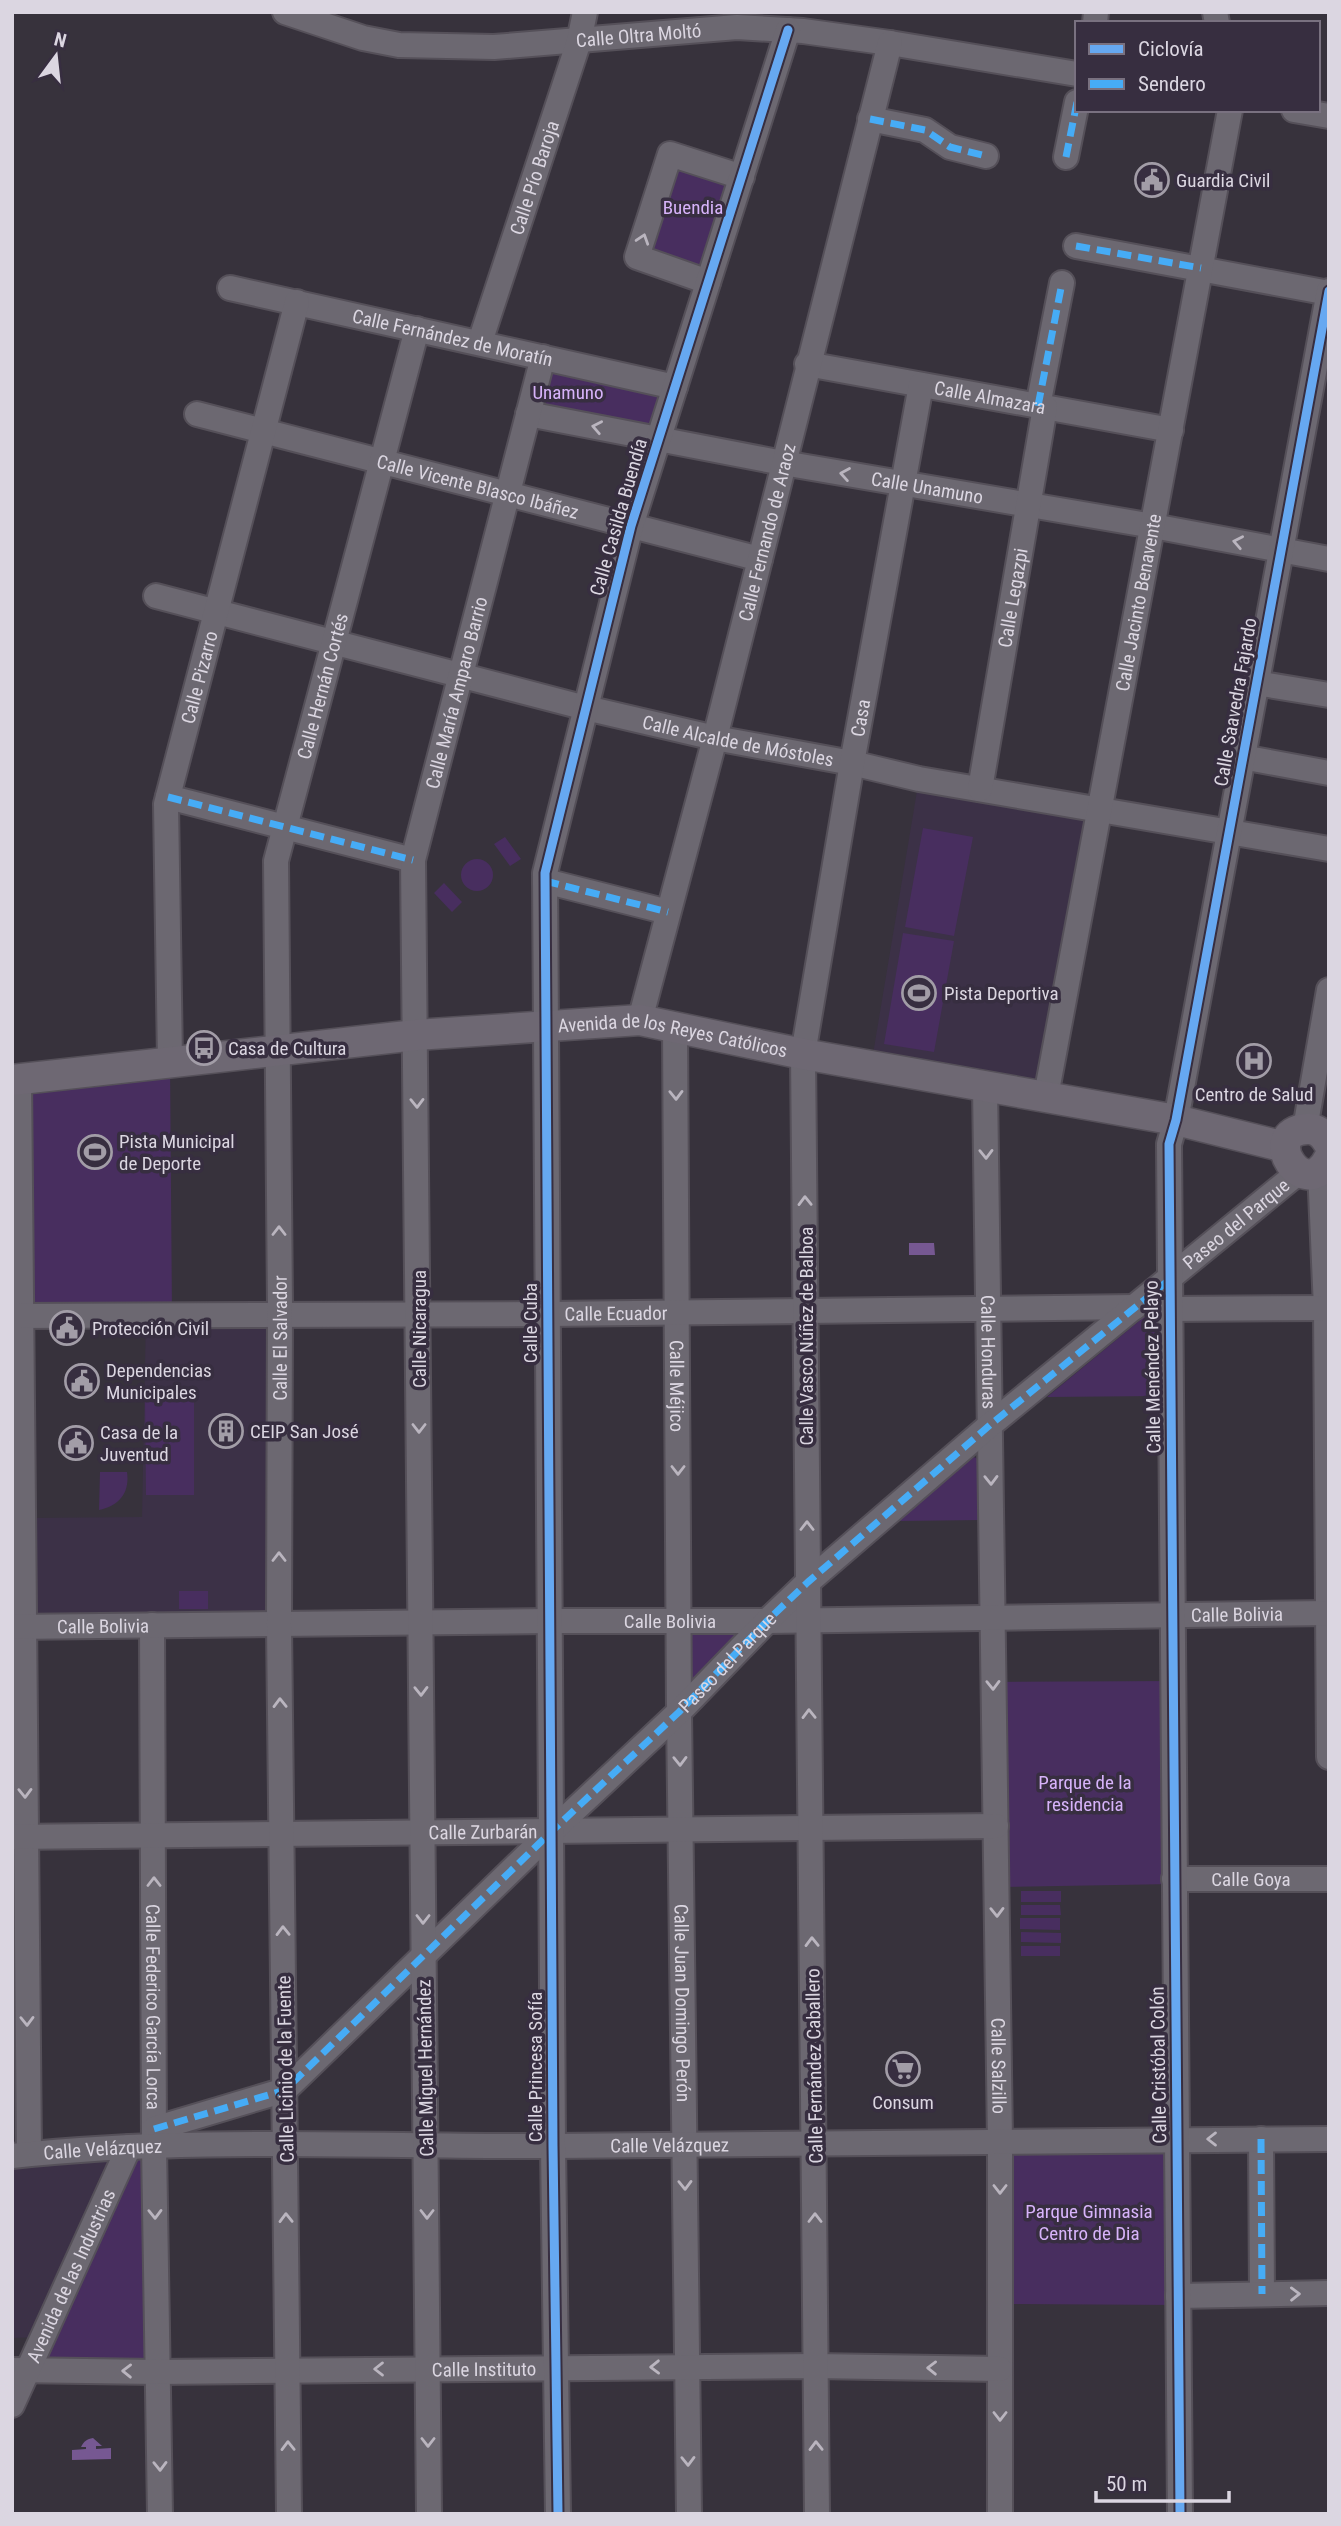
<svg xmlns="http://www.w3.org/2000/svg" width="1341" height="2526" font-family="'Roboto Condensed',sans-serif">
<rect width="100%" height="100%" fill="#37323c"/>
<path fill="#3c3147" d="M 919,779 L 1100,810 L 1046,1096 L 871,1066 Z
M 280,1314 L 279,1625 L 33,1627 L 32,1518 L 142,1517 L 146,1315 Z
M 129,2147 L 43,2337 L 12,2338 L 12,2156 Z"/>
<path fill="#482e5f" d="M 670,154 L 742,177 L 708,282 L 637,257 Z
M 543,357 L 675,387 L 659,439 L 528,414 Z
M 923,828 L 973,837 L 954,936 L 905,927 Z
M 505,837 L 521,859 L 510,866 L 494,844 Z
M461 875a16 16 0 1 1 32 0a16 16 0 1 1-32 0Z
M 444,883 L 462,902 L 452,912 L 434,893 Z
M 903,933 L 954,941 L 934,1052 L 884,1044 Z
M 170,1061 L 172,1315 L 20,1316 L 19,1079 Z
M 1150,1312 L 1159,1316 L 1160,1396 L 1047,1397 Z
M 145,1400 L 194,1400 L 194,1495 L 146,1495 Z
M 974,1457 L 983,1462 L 983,1520 L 898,1521 Z
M 100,1472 L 127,1472 C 130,1493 119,1506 99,1510 Z
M 179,1591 L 208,1591 L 208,1609 L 179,1609 Z
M 679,1620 L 767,1621 L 679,1712 Z
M 1174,1681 L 1174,1884 L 996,1887 L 993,1682 Z
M 1021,1891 L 1061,1891 L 1061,1902 L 1021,1902 Z
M 1021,1905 L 1060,1905 L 1061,1915 L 1021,1915 Z
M 1020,1918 L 1060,1918 L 1060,1930 L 1020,1929 Z
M 1021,1932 L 1061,1933 L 1061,1943 L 1021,1942 Z
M 1021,1946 L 1060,1946 L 1060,1956 L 1021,1956 Z
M 1177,2139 L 1178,2305 L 1000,2304 L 1000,2141 Z
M 154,2146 L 158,2372 L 29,2370 L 129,2147 Z"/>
<path fill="#765892" d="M 909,1243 L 934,1243 L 935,1255 L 909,1255 Z
M 93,2438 L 102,2446 L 96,2446 L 96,2449 L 111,2448 L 111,2459 L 72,2460 L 72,2450 L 86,2449 L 86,2447 L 81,2447 C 84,2441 87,2439 93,2438 Z"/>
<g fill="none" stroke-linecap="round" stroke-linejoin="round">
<g stroke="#555059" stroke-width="28">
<g id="minor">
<path id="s1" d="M 285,12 L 363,38 L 399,45 L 494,47 L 737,27 L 803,31 L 890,43 L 1077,74"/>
<path d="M 1215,12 L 1217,23"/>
<path d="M 1095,23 L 1096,12"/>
<path d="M 1294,110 L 1329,116"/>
<path d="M 870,119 L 925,130 L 950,147 L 986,156"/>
<path d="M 1066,157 L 1077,102"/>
<path d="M 1076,246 L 1329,293"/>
<path d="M 708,282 L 637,257 L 670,154 L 742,177"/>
<path id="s2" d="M 230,288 L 675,387"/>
<path id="s3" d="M 480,342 L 579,41 L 585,12"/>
<path id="s4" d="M 807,364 L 1171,430"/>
<path d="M 1038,406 L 1062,283"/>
<path id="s5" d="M 197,414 L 760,559"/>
<path id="s6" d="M 528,414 L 783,463 L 1153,526 L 1329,559"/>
<path id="s7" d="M 156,596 L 586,708 L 715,738 L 852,763 L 919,779 L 1329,849"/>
<path d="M 1256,683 L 1329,695"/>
<path d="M 1242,757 L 1329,773"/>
<path id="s8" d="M 980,789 L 1045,407"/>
<path d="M 168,797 L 413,860"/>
<path d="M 545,881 L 668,912"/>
<path id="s9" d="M 640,1020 L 715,738 L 890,43"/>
<path id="s10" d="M 675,1027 L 679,1712 L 689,2514"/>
<path id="s11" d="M 170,1061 L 166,804 L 297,302"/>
<path d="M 19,1079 L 29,2154"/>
<path id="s12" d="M 985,1086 L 1000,2141 L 1000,2514"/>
<path id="s13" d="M 1046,1096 L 1230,110"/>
<path d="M 1305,1129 L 1329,990"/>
<path d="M 1320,1169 L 1326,1308 L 1329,1757"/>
<path d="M 1169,1309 L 1329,1308"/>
<path id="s14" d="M 12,1316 L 548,1314 L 1135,1307"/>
<path id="s15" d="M 152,1625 L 154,2146 L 160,2514"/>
<path id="s16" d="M 12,1627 L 549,1621 L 767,1621 L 1329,1613"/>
<path id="s17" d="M 12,1837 L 996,1826"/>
<path id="s18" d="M 1174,1879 L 1329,1879"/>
<path id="s19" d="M 154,2129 L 285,2090 L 551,1832 L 679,1712 L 767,1621 L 808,1582 L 990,1425 L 1299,1172"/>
<path d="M 1261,2139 L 1262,2294"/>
<path id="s20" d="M 12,2156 C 192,2136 374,2147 554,2146 C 813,2144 1071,2139 1329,2139"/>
<path d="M 1178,2296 L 1329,2293"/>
<path id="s21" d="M 12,2370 L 158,2372 L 815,2366 L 1000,2369"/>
<path id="s22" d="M 12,2405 L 129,2147"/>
<path id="s23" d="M 289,2514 L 279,1625 L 280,1307 L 276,861 L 417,329"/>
<path id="s24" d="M 429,2514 L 413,860 L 543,357"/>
<path d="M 558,2514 L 553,2146 L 545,873 L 631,526 L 788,30"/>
<path id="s25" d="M 817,2514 L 803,1054 L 852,763 L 921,385"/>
<path d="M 1180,2514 L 1169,1144 L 1176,1120 L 1329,291"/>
</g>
</g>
<g stroke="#555059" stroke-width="33">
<g id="major">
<path id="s26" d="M 12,1080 L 416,1035 L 640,1020 L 803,1054 L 1176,1120 L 1285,1147"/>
<path d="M 1329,1144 C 1324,1135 1317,1128 1307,1129 C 1257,1131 1305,1207 1329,1158"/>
</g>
</g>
<use href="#minor" stroke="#6c6871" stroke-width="24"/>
<use href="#major" stroke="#6e6873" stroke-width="30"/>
<path stroke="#46acf6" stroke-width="7" stroke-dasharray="14 7" stroke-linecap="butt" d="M 870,119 L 925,130 L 950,147 L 986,156
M 1066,157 L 1077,102
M 1076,246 L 1201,268
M 1038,406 L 1062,283
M 168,797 L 413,860
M 545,881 L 668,912
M 154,2129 L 285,2090 L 551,1832 L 679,1712 L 767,1621 L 808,1582 L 990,1425 L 1169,1280
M 1261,2139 L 1262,2294"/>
<g stroke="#372e40" stroke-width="13">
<path id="cycleway" d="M 558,2514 L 553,2146 L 545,873 L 631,526 L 788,30
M 1180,2514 L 1169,1144 L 1176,1120 L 1329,291"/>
</g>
<use href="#cycleway" stroke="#66a8f1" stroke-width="9"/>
</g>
<defs><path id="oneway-chevron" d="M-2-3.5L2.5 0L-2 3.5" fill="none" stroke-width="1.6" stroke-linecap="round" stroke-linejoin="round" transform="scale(1.75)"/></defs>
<g stroke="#bab5bf">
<use href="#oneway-chevron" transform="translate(643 239) rotate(-72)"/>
<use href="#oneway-chevron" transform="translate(597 427) rotate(-169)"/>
<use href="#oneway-chevron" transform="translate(845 474) rotate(-170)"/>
<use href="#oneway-chevron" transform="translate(1238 542) rotate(-169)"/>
<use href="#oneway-chevron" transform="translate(676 1095) rotate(89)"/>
<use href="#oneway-chevron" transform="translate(417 1103) rotate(89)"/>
<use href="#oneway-chevron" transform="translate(986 1154) rotate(89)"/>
<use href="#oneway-chevron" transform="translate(805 1201) rotate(-91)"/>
<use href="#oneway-chevron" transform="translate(279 1231) rotate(-90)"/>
<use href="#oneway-chevron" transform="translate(419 1428) rotate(90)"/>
<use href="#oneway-chevron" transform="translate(678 1470) rotate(90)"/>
<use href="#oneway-chevron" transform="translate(991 1480) rotate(89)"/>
<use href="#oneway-chevron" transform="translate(807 1526) rotate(-90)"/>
<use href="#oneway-chevron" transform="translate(279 1557) rotate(-90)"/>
<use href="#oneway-chevron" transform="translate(993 1685) rotate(89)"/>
<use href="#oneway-chevron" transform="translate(421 1691) rotate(89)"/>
<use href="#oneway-chevron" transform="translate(280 1703) rotate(-91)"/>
<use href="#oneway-chevron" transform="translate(809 1714) rotate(-91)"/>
<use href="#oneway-chevron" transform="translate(680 1761) rotate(89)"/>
<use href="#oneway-chevron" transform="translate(25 1793) rotate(89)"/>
<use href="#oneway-chevron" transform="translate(154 1882) rotate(-90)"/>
<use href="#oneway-chevron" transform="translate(997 1912) rotate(89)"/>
<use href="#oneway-chevron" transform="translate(423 1919) rotate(90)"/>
<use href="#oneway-chevron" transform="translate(283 1931) rotate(-91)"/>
<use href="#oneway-chevron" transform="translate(812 1942) rotate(-91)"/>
<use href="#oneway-chevron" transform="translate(27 2021) rotate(89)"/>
<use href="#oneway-chevron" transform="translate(1212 2139) rotate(180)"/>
<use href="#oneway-chevron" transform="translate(685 2185) rotate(89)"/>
<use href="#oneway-chevron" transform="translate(1000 2189) rotate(90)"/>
<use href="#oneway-chevron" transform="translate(155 2214) rotate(89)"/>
<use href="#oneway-chevron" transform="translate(427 2214) rotate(90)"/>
<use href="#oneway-chevron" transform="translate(286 2218) rotate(-91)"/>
<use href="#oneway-chevron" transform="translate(815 2218) rotate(-90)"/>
<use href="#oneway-chevron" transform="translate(1295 2294) rotate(-1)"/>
<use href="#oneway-chevron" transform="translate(655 2367) rotate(179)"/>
<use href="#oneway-chevron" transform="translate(932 2368) rotate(-179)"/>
<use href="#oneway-chevron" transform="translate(379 2369) rotate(180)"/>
<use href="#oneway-chevron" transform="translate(127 2371) rotate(-179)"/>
<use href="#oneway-chevron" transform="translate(1000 2416) rotate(90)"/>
<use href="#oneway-chevron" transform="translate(428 2442) rotate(90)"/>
<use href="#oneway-chevron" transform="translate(288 2446) rotate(-91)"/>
<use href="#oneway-chevron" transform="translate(816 2446) rotate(-91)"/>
<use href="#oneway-chevron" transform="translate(688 2461) rotate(89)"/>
<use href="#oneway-chevron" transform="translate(160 2466) rotate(89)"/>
</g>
<defs>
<g id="civic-ring" transform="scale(1.75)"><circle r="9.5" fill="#372e40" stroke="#a29da7" stroke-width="1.5"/><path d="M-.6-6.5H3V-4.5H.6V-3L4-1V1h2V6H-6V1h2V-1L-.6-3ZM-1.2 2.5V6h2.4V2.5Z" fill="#a29da7"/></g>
<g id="stadium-ring" transform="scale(1.75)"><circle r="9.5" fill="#372e40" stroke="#a29da7" stroke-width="1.5"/><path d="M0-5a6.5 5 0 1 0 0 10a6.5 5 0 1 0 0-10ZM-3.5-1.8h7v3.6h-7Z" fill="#a29da7"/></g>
<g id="bus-ring" transform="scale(1.75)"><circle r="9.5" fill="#372e40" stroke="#a29da7" stroke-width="1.5"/><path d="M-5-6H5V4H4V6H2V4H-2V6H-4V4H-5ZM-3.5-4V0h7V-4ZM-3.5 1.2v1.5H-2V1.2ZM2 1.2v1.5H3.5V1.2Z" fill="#a29da7"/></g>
<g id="hospital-ring" transform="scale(1.75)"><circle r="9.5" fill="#372e40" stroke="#a29da7" stroke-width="1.5"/><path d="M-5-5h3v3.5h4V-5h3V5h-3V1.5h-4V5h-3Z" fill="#a29da7"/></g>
<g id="building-ring" transform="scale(1.75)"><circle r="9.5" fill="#372e40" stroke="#a29da7" stroke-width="1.5"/><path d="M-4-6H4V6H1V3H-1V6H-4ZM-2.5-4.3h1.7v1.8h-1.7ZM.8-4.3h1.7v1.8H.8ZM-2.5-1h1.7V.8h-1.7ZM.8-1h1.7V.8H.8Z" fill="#a29da7"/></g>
<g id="supermarket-ring" transform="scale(1.75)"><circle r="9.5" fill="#372e40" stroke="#a29da7" stroke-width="1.5"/><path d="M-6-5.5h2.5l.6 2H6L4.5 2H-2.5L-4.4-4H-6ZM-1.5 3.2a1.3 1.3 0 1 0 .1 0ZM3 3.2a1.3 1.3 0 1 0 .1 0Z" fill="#a29da7"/></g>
</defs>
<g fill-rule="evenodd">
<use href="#civic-ring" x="1152" y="180"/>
<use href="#stadium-ring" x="919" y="993"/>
<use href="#bus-ring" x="204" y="1048"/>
<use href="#hospital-ring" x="1254" y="1061"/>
<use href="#stadium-ring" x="95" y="1152"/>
<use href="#civic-ring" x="67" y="1328"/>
<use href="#civic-ring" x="82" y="1381"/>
<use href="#building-ring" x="226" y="1431"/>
<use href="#civic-ring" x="76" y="1443"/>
<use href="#supermarket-ring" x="903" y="2069"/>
</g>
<g text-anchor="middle" stroke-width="7" stroke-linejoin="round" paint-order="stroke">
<g font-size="19" fill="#dbd6e1" stroke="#372e40">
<text dy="7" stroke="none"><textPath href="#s1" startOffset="359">Calle Oltra Moltó</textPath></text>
<text dy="7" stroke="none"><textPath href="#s3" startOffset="173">Calle Pío Baroja</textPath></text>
<text dy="7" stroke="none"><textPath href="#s2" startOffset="228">Calle Fernández de Moratín</textPath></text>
<text dy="7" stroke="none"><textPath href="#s4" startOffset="186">Calle Almazara</textPath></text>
<text dy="7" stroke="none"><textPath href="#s5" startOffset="290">Calle Vicente Blasco Ibáñez</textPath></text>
<text dy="7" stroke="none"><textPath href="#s6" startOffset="406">Calle Unamuno</textPath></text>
<text transform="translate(618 517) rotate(-74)" y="7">Calle Casilda Buendía</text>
<text dy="7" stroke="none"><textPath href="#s9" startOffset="504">Calle Fernando de Araoz</textPath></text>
<text dy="7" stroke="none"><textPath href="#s8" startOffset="194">Calle Legazpi</textPath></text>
<text dy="7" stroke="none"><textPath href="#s13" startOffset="502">Calle Jacinto Benavente</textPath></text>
<text dy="7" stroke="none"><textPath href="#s11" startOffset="388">Calle Pizarro</textPath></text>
<text dy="7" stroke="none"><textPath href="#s23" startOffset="1834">Calle Hernán Cortés</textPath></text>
<text dy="7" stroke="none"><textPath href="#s24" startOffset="1827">Calle María Amparo Barrio</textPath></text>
<text transform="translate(1235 702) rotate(-80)" y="7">Calle Saavedra Fajardo</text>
<text dy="7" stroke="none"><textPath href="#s25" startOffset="1801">Casa</textPath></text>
<text dy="7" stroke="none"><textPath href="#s7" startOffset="600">Calle Alcalde de Móstoles</textPath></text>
<text dy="7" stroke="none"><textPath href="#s26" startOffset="665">Avenida de los Reyes Católicos</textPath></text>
<text dy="7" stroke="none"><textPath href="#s19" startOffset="1424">Paseo del Parque</textPath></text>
<text dy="7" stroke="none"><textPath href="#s14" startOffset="604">Calle Ecuador</textPath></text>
<text transform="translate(530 1323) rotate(-90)" y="7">Calle Cuba</text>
<text transform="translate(419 1329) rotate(-90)" y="7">Calle Nicaragua</text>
<text transform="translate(806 1336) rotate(-90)" y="7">Calle Vasco Núñez de Balboa</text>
<text dy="7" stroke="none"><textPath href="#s23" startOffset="1176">Calle El Salvador</textPath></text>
<text dy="7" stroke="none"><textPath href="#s12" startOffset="266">Calle Honduras</textPath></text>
<text transform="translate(1152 1367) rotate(-91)" y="7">Calle Menéndez Pelayo</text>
<text dy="7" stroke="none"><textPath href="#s10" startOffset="359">Calle Méjico</textPath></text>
<text dy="7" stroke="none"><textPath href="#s16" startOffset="1225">Calle Bolivia</textPath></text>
<text dy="7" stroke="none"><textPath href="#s16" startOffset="658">Calle Bolivia</textPath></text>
<text dy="7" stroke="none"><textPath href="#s16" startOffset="91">Calle Bolivia</textPath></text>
<text dy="7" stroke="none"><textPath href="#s19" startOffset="752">Paseo del Parque</textPath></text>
<text dy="7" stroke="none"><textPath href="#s17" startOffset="471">Calle Zurbarán</textPath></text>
<text dy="7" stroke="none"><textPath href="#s18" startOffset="77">Calle Goya</textPath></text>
<text dy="7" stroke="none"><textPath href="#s10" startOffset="976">Calle Juan Domingo Perón</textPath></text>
<text dy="7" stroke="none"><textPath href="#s15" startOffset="382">Calle Federico García Lorca</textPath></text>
<text dy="7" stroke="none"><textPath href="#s12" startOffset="980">Calle Salzillo</textPath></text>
<text transform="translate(1158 2065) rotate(-91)" y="7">Calle Cristóbal Colón</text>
<text transform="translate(814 2066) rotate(-91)" y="7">Calle Fernández Caballero</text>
<text transform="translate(535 2067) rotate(-90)" y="7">Calle Princesa Sofía</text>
<text transform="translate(425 2068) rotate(-91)" y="7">Calle Miguel Hernández</text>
<text transform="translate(285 2069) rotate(-91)" y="7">Calle Licinio de la Fuente</text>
<text dy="7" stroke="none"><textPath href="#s20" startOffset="658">Calle Velázquez</textPath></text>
<text dy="7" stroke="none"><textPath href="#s20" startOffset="91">Calle Velázquez</textPath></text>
<text dy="7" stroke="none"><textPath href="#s22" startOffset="142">Avenida de las Industrias</textPath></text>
<text dy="7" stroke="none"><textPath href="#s21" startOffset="472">Calle Instituto</textPath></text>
</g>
<g font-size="19" fill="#dbd6e1" stroke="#372e40" text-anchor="start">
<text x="1176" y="187">Guardia Civil</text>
<text x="944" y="1000">Pista Deportiva</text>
<text x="228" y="1055">Casa de Cultura</text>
<text x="1254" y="1101" text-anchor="middle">Centro de Salud</text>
<text x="119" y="1148">Pista Municipal<tspan x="119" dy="22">de Deporte</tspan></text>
<text x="92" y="1335">Protección Civil</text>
<text x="106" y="1377">Dependencias<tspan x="106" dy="22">Municipales</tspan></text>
<text x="250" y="1438">CEIP San José</text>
<text x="100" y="1439">Casa de la<tspan x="100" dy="22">Juventud</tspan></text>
<text x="903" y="2109" text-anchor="middle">Consum</text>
</g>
<g font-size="19" fill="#d7b3fa" stroke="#372e40">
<text x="693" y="214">Buendia</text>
<text x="568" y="399">Unamuno</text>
<text x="1085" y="1789">Parque de la<tspan x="1085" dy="22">residencia</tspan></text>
<text x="1089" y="2218">Parque Gimnasia<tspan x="1089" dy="22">Centro de Dia</tspan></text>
</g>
</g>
<rect width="1341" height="2526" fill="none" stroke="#dbd6e1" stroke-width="28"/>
<rect x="1075" y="21" width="245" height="91" fill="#372e40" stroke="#797180" stroke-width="2"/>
<rect x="1089" y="44" width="35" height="10" fill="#66a8f1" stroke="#797180" stroke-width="2"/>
<text x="1138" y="56" font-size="21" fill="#dbd6e1">Ciclovía</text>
<rect x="1089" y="79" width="35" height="10" fill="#46acf6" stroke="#797180" stroke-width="2"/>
<text x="1138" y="91" font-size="21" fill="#dbd6e1">Sendero</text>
<g transform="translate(56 56) rotate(15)" stroke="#372e40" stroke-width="5" paint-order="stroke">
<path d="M0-5L12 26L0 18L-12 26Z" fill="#dbd6e1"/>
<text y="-10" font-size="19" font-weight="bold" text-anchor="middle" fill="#dbd6e1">N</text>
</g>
<path d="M1096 2491v10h133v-10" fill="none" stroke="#dbd6e1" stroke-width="3.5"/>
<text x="1106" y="2491" font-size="21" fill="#dbd6e1" stroke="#372e40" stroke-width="5" paint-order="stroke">50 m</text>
</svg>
